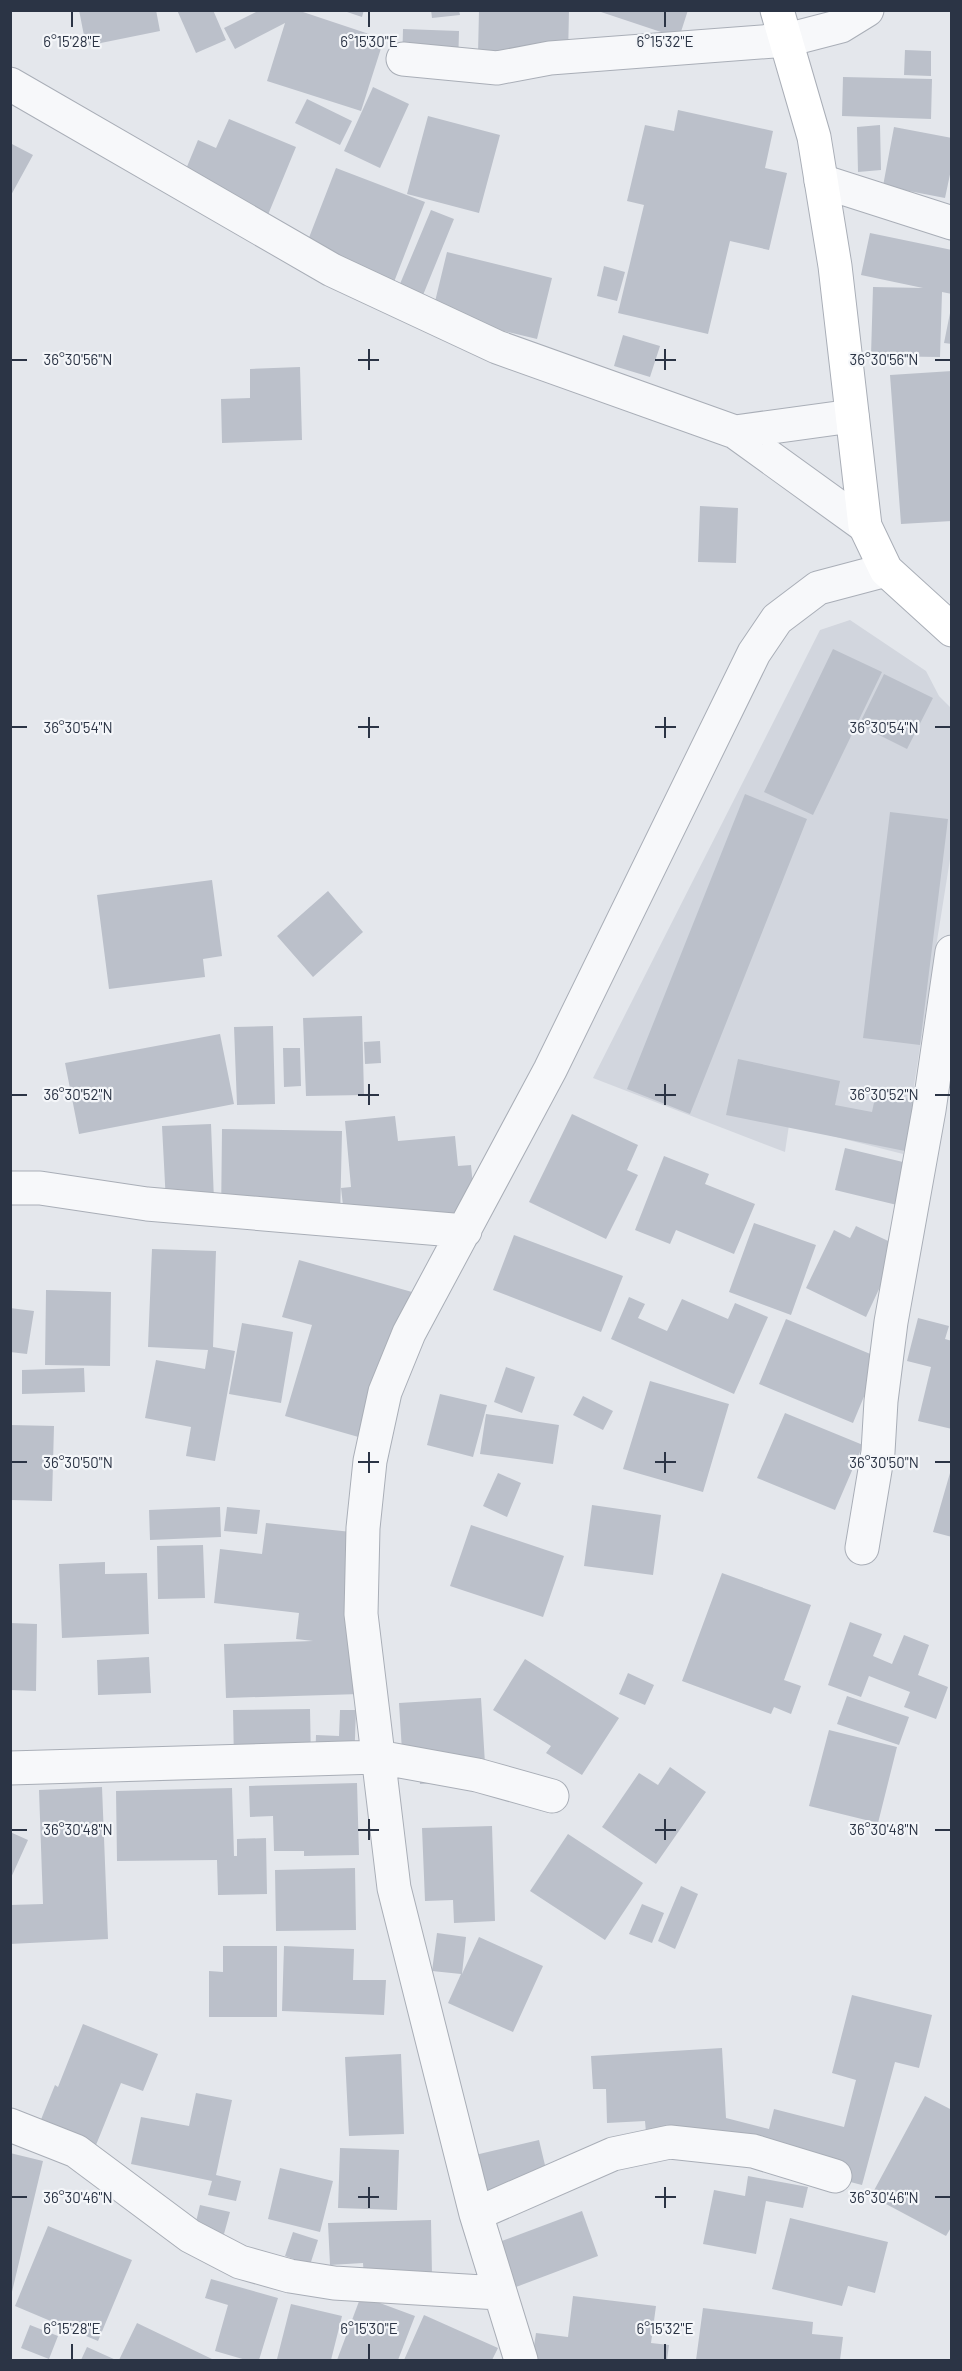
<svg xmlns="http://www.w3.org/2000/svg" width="962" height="2371" font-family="Barlow,sans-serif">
<rect width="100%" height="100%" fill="#e4e7ec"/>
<path fill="#d2d6de" d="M 850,620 L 926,671 L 939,696 L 951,708 L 951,853 L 903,1154 L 789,1125 L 785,1152 L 593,1078 L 820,630 Z"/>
<path fill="#bbc0ca" d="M 79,10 L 156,10 L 160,31 L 86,46 Z
M 177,10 L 213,10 L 226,40 L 196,53 Z
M 255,10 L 297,10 L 384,39 L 361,111 L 267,81 L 285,23 L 235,49 L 224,28 L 256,12 Z
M 341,10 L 364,10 L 362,17 Z
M 431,10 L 459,10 L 460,15 L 432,18 Z
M 479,10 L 569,10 L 568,57 L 478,54 Z
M 595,10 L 688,10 L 679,38 Z
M 403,29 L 459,31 L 458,69 L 402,67 Z
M 905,50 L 931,51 L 931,76 L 904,75 Z
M 843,77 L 932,79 L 931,119 L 842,116 Z
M 373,87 L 409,104 L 380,168 L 344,151 Z
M 307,99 L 352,121 L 340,145 L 295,123 Z
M 678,110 L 773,131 L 765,168 L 787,173 L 769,250 L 730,241 L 708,334 L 618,313 L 644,205 L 627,201 L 645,125 L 674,131 Z
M 428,116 L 500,135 L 479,213 L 407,194 Z
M 229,119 L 296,147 L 265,222 L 179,186 L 198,140 L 216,148 Z
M 880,125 L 881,170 L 858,172 L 857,127 Z
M 894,127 L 952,138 L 952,165 L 945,198 L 883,186 Z
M 10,143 L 33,155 L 10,197 Z
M 336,168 L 425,202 L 387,300 L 298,266 Z
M 431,210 L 454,219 L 421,300 L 397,291 Z
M 870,233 L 952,250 L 952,294 L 942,292 L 940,357 L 871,356 L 873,287 L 923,288 L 861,275 Z
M 447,252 L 552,278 L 537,339 L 432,314 Z
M 604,266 L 625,272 L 617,301 L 597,296 Z
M 950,313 L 952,313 L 952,344 L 944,343 Z
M 623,335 L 660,346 L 650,377 L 614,366 Z
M 300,367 L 302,440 L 222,443 L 221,399 L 250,398 L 250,369 Z
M 952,371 L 952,521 L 901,524 L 890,375 Z
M 700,506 L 738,508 L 736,563 L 698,562 Z
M 833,649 L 882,672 L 813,815 L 764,792 Z
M 884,674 L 933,698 L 907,749 L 859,725 Z
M 745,794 L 807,819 L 690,1114 L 627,1089 Z
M 890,812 L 948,819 L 920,1045 L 863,1038 Z
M 212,880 L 222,956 L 203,959 L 205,977 L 109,989 L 97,895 Z
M 328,891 L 363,932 L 313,977 L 277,936 Z
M 362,1016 L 364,1095 L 306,1096 L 303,1018 Z
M 273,1026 L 275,1104 L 237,1105 L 234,1027 Z
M 220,1034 L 234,1104 L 79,1134 L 65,1063 Z
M 380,1041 L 381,1063 L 365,1064 L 364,1042 Z
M 283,1048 L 300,1048 L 301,1086 L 284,1087 Z
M 738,1059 L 840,1081 L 835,1105 L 872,1112 L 876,1093 L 916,1100 L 905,1151 L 726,1115 Z
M 572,1114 L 638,1145 L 627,1170 L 638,1175 L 606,1239 L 529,1202 Z
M 395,1116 L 398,1141 L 455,1136 L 458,1166 L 471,1165 L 476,1219 L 346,1232 L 341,1188 L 351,1187 L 345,1121 Z
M 211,1124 L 214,1201 L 166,1203 L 162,1126 Z
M 222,1129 L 342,1131 L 340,1222 L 221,1220 Z
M 845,1148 L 907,1163 L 897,1205 L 835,1190 Z
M 664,1156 L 709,1174 L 705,1184 L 755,1204 L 734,1254 L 676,1230 L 670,1244 L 635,1230 Z
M 754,1223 L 816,1245 L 791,1315 L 729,1292 Z
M 856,1226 L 899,1246 L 866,1317 L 806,1288 L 834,1230 L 850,1238 Z
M 514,1235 L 623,1276 L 601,1332 L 493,1290 Z
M 152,1249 L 216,1251 L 213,1347 L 235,1351 L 215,1461 L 186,1456 L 191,1427 L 145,1418 L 156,1360 L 205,1369 L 208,1350 L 148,1347 Z
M 299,1260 L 412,1292 L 369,1440 L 285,1416 L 312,1325 L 282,1317 Z
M 46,1290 L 111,1292 L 110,1366 L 45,1365 Z
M 629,1297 L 645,1304 L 638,1318 L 667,1331 L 682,1299 L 728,1319 L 735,1303 L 768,1317 L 734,1394 L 611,1339 Z
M 10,1308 L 34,1311 L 27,1354 L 10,1352 Z
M 918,1318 L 949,1326 L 945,1339 L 952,1341 L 952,1429 L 918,1421 L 931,1367 L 907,1361 Z
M 786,1319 L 880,1358 L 853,1423 L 759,1384 Z
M 242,1323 L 293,1332 L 281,1403 L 229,1394 Z
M 506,1367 L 535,1377 L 522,1413 L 494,1402 Z
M 84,1368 L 85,1392 L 22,1394 L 22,1370 Z
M 650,1381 L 729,1404 L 703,1492 L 623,1469 Z
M 440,1394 L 487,1405 L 473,1457 L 427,1445 Z
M 583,1396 L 613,1411 L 603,1430 L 573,1415 Z
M 785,1413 L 863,1445 L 835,1510 L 757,1478 Z
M 486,1414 L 559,1425 L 553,1464 L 480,1454 Z
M 10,1425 L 54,1426 L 52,1501 L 10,1500 Z
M 952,1466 L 952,1537 L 933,1532 Z
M 498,1473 L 521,1483 L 507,1517 L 483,1506 Z
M 592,1505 L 661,1515 L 653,1575 L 584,1566 Z
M 220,1507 L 221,1537 L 150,1540 L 149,1510 Z
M 227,1507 L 260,1510 L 257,1534 L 224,1531 Z
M 266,1523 L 361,1533 L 360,1694 L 226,1698 L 224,1644 L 313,1641 L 296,1639 L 299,1613 L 214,1603 L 220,1549 L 262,1554 Z
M 471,1525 L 564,1556 L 543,1617 L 450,1586 Z
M 203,1545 L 205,1598 L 158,1599 L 157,1546 Z
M 105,1562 L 105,1574 L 147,1573 L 149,1634 L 62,1638 L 59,1564 Z
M 722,1573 L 811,1605 L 784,1680 L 801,1686 L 791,1714 L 774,1707 L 771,1714 L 682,1681 Z
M 850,1622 L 882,1634 L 873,1656 L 892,1664 L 904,1635 L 929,1645 L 918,1675 L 948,1687 L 936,1719 L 904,1707 L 910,1692 L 869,1676 L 861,1697 L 828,1685 Z
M 10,1623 L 37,1624 L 36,1691 L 10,1690 Z
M 149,1657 L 151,1693 L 98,1695 L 97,1660 Z
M 525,1659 L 619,1718 L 582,1775 L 546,1753 L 551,1746 L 493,1710 Z
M 628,1673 L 654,1685 L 645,1705 L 619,1694 Z
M 847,1696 L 909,1717 L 899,1745 L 837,1724 Z
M 481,1698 L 486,1780 L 420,1784 L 419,1766 L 403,1767 L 399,1703 Z
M 310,1709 L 311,1761 L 234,1762 L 233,1710 Z
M 340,1710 L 356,1710 L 354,1765 L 315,1763 L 316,1735 L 339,1736 Z
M 829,1730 L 897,1747 L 878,1823 L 809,1806 Z
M 670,1767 L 706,1792 L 656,1864 L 602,1827 L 639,1773 L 658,1785 Z
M 357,1783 L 359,1855 L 304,1856 L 304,1851 L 274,1851 L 273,1816 L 250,1817 L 249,1786 Z
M 102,1787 L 108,1939 L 10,1944 L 10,1905 L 43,1904 L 39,1790 Z
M 232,1788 L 234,1856 L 237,1856 L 237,1839 L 266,1838 L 267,1894 L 218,1895 L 217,1860 L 117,1861 L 116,1791 Z
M 492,1826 L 495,1921 L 454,1923 L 453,1900 L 425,1901 L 422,1828 Z
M 10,1832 L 28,1840 L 10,1880 Z
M 568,1834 L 643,1883 L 605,1940 L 530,1891 Z
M 355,1868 L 356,1930 L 276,1931 L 275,1870 Z
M 681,1886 L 698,1894 L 675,1949 L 658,1941 Z
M 642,1904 L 664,1913 L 652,1943 L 629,1934 Z
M 437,1933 L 466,1937 L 462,1974 L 479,1937 L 543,1966 L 513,2032 L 448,2003 L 461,1974 L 432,1971 Z
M 223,1946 L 277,1946 L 277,2017 L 209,2017 L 209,1971 L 223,1972 Z
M 284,1946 L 354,1949 L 353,1980 L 386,1980 L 384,2015 L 282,2011 Z
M 852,1995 L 932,2015 L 919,2068 L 895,2062 L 862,2185 L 719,2148 L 647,2144 L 645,2121 L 607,2123 L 606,2089 L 593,2089 L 591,2056 L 722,2048 L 726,2118 L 769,2129 L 774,2109 L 844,2127 L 856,2080 L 832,2073 Z
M 83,2024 L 158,2054 L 143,2091 L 121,2083 L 96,2145 L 40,2122 L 55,2085 L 58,2087 Z
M 401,2054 L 404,2134 L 349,2136 L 345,2057 Z
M 196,2093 L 232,2100 L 216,2175 L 241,2181 L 236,2201 L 208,2195 L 212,2181 L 131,2164 L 141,2117 L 189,2126 Z
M 925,2096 L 952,2110 L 952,2226 L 946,2236 L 871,2196 Z
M 539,2140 L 549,2182 L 485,2197 L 475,2155 Z
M 340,2148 L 399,2150 L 397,2210 L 338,2208 Z
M 10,2153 L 43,2161 L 11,2296 L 10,2295 Z
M 280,2168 L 333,2181 L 320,2232 L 268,2219 Z
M 748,2176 L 808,2187 L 803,2208 L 766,2201 L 756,2254 L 703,2244 L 714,2190 L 745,2196 Z
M 200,2205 L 230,2212 L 224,2234 L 195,2226 Z
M 582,2211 L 598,2256 L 516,2287 L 499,2242 Z
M 790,2218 L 888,2242 L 875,2293 L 848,2286 L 842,2306 L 772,2289 Z
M 431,2220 L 432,2275 L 364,2277 L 363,2263 L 330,2265 L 328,2223 Z
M 48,2226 L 132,2260 L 98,2341 L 15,2306 Z
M 293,2232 L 318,2240 L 310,2265 L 285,2256 Z
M 211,2279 L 278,2298 L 259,2360 L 246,2360 L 215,2351 L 228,2305 L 205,2298 Z
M 361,2296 L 415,2316 L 398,2360 L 337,2360 Z
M 573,2296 L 656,2306 L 651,2343 L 669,2345 L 667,2360 L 532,2360 L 536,2333 L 568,2337 Z
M 291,2304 L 342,2316 L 331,2360 L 277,2359 Z
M 703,2308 L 813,2322 L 812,2334 L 843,2337 L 840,2360 L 696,2360 Z
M 424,2315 L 498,2348 L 492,2360 L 404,2360 Z
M 137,2323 L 212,2359 L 211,2360 L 119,2360 Z
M 30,2325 L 58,2336 L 49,2359 L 21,2348 Z
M 87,2347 L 116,2360 L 81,2360 Z"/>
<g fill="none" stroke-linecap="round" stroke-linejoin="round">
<g stroke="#a9aeb7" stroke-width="35">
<path id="street" d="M 403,59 L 497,68 L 550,58 L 787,40 L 841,26 L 867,10
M 10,84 L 332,270 L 497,347 L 735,432 L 865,526
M 821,181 L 952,223
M 735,432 L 852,416
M 10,1188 L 40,1188 L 147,1204 L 465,1231
M 862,1548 L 878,1452 L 881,1401 L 891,1322 L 929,1110 L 952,952
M 10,1768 L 378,1757 L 477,1775 L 552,1796
M 10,2125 L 76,2151 L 190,2236 L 240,2262 L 290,2276 L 334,2283 L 499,2293
M 476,2214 L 613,2154 L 670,2142 L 753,2151 L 835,2176
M 521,2360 L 476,2214 L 394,1888 L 361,1614 L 363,1528 L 370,1461 L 385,1392 L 409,1333 L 550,1070 L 754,653 L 777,619 L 818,588 L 886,570"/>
</g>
<g stroke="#a9aeb7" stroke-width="35">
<path id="secondary" d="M 777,10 L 814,137 L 835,266 L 865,526 L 886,570 L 952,630"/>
</g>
<use href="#street" stroke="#f7f8fa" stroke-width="33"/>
<use href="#secondary" stroke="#fff" stroke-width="33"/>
</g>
<path fill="none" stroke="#2b3445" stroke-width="2" d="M 72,12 L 72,27M 369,12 L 369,27M 665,12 L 665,27M 369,349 L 369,370M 665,349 L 665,370M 12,360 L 27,360M 358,360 L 379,360M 655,360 L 676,360M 935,360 L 950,360M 369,717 L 369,738M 665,717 L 665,738M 12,727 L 27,727M 358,727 L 379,727M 655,727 L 676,727M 935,727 L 950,727M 369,1084 L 369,1105M 665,1084 L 665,1105M 12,1095 L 27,1095M 358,1095 L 379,1095M 655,1095 L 676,1095M 935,1095 L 950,1095M 369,1452 L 369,1473M 665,1452 L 665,1473M 12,1462 L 27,1462M 358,1462 L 379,1462M 655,1462 L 676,1462M 935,1462 L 950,1462M 369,1819 L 369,1840M 665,1819 L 665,1840M 12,1830 L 27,1830M 358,1830 L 379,1830M 655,1830 L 676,1830M 935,1830 L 950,1830M 369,2187 L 369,2208M 665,2187 L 665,2208M 12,2197 L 27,2197M 358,2197 L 379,2197M 655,2197 L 676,2197M 935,2197 L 950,2197M 72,2344 L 72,2359M 369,2344 L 369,2359M 665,2344 L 665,2359"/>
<g font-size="15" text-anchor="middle" fill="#2b3445" stroke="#f4f6f9" stroke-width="4.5" stroke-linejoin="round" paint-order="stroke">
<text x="72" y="47">6°15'28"E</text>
<text x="369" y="47">6°15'30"E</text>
<text x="665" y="47">6°15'32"E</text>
<text x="78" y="365">36°30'56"N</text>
<text x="884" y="365">36°30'56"N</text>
<text x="78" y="733">36°30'54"N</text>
<text x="884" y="733">36°30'54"N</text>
<text x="78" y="1100">36°30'52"N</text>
<text x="884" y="1100">36°30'52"N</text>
<text x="78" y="1468">36°30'50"N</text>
<text x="884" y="1468">36°30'50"N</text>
<text x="78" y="1835">36°30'48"N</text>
<text x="884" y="1835">36°30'48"N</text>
<text x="78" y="2203">36°30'46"N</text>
<text x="884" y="2203">36°30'46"N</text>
<text x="72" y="2334">6°15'28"E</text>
<text x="369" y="2334">6°15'30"E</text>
<text x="665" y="2334">6°15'32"E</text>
</g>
<rect width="962" height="2371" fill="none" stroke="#2b3445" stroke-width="24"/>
</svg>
